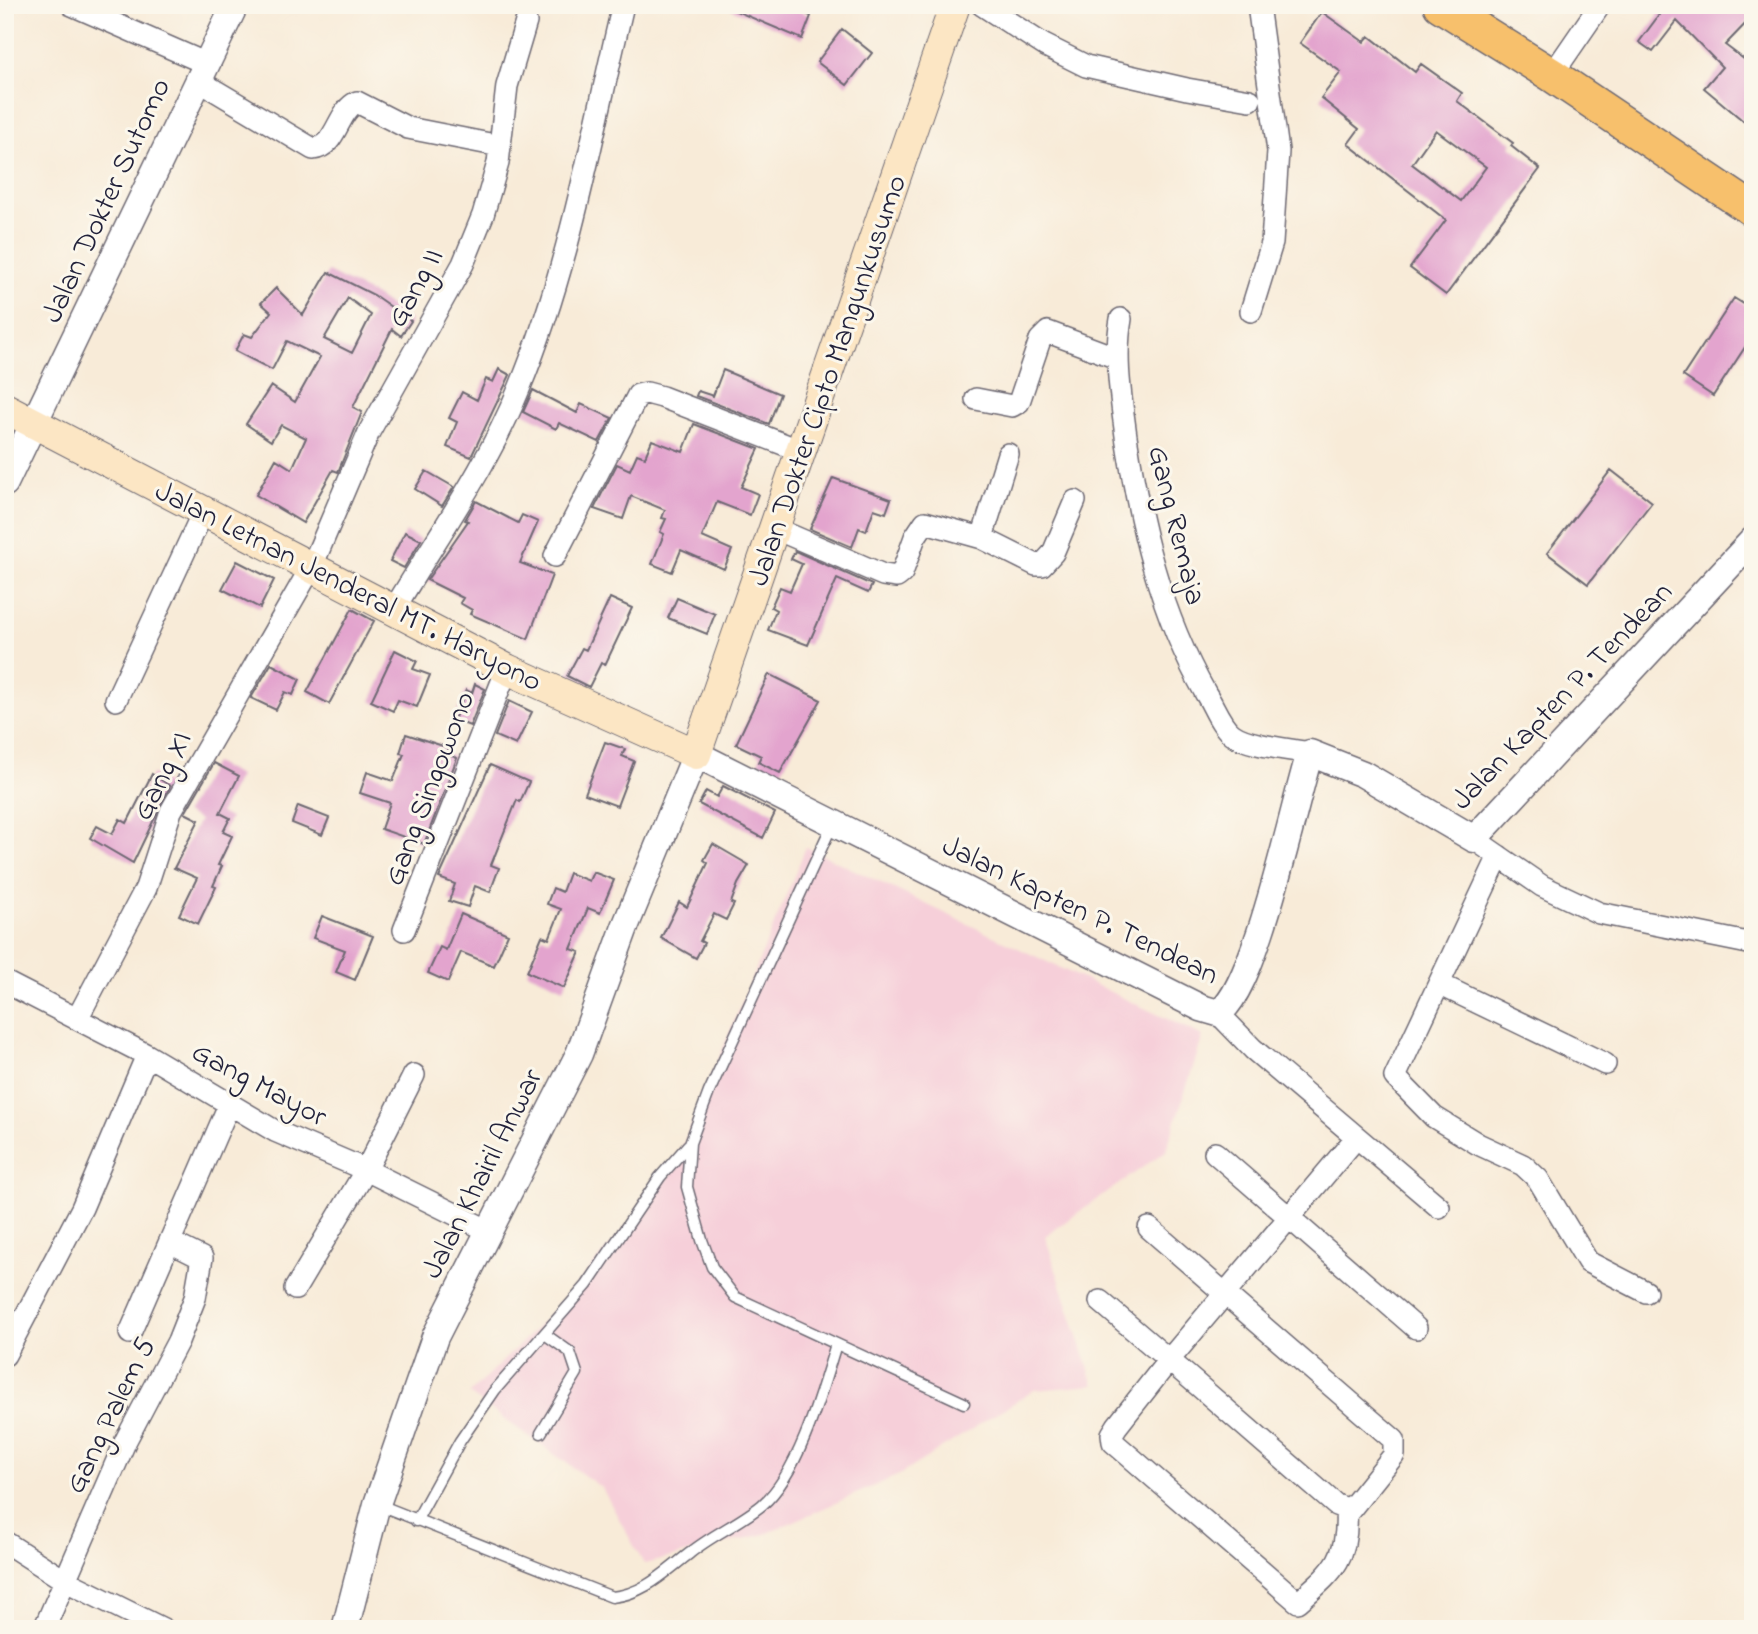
<svg xmlns="http://www.w3.org/2000/svg" width="1758" height="1634" font-family="'Indie Flower',sans-serif">
<rect width="100%" height="100%" fill="#fbf7ec"/>
<filter id="ink" filterUnits="userSpaceOnUse"><feTurbulence type="fractalNoise" baseFrequency=".0143" numOctaves="2"/><feDisplacementMap in="SourceGraphic" scale="14" xChannelSelector="R" yChannelSelector="G"/><feConvolveMatrix kernelMatrix="1 2 1 2 8 2 1 2 1" color-interpolation-filters="sRGB"/></filter>
<filter id="wash" filterUnits="userSpaceOnUse"><feTurbulence type="fractalNoise" baseFrequency=".00686" numOctaves="4" result="noise"/><feDisplacementMap in="SourceGraphic" scale="28" xChannelSelector="R" yChannelSelector="G"/><feGaussianBlur stdDeviation="1.57" result="paint"/><feColorMatrix in="noise" values="0 0 0 0 0 0 0 0 0 0 0 0 0 0 0 0 0 1.4 0 .05"/><feComposite in="paint" operator="in"/></filter>
<g filter="url(#wash)">
<rect width="100%" height="100%" fill="#f8ebd8"/>
<path fill="#f6cfd9" d="M 806,847 L 1203,1036 L 1166,1151 L 1045,1236 L 1094,1385 L 1034,1390 L 899,1475 L 765,1534 L 644,1564 L 602,1488 L 469,1394 L 553,1312 L 671,1175 Z"/>
<g id="blocks">
<path fill="#e3a4ce" fill-rule="evenodd" d="M 722,5 L 786,5 L 811,16 L 802,39 Z
M 1645,5 L 1753,5 L 1753,16 L 1725,45 L 1753,66 L 1753,129 L 1704,88 L 1722,67 L 1677,21 L 1653,52 L 1639,42 L 1659,15 Z
M 1322,12 L 1364,42 L 1369,36 L 1415,72 L 1421,64 L 1462,93 L 1457,101 L 1513,143 L 1511,146 L 1540,169 L 1446,295 L 1410,268 L 1446,220 L 1348,144 L 1359,129 L 1321,98 L 1341,72 L 1300,43 ZM 1436,130 L 1486,167 L 1461,201 L 1412,164 Z
M 842,29 L 872,53 L 847,85 L 817,62 Z
M 328,272 L 374,295 L 411,321 L 401,336 L 392,329 L 353,407 L 362,412 L 338,472 L 333,470 L 303,523 L 256,495 L 276,459 L 292,469 L 306,438 L 281,425 L 271,441 L 246,424 L 271,386 L 295,402 L 320,357 L 287,341 L 272,370 L 235,351 L 244,334 L 252,337 L 271,312 L 261,303 L 276,288 L 303,315 ZM 348,298 L 371,315 L 352,353 L 324,339 Z
M 1734,298 L 1753,310 L 1753,335 L 1713,396 L 1683,376 Z
M 499,369 L 510,375 L 471,457 L 447,447 L 457,422 L 449,418 L 462,392 L 477,400 L 486,379 L 493,382 Z
M 723,370 L 780,394 L 769,424 L 696,396 L 698,391 L 713,396 Z
M 533,390 L 577,413 L 581,404 L 612,418 L 599,442 L 559,423 L 556,429 L 523,412 Z
M 694,424 L 759,449 L 741,487 L 758,494 L 750,515 L 717,502 L 702,537 L 732,550 L 724,569 L 681,550 L 672,572 L 652,564 L 664,534 L 660,532 L 666,519 L 662,518 L 665,510 L 631,496 L 623,519 L 594,509 L 617,464 L 630,470 L 637,454 L 645,457 L 652,440 L 683,452 Z
M 1611,470 L 1652,502 L 1588,584 L 1547,553 Z
M 426,471 L 454,487 L 442,506 L 415,489 Z
M 833,478 L 891,499 L 886,513 L 874,509 L 866,531 L 859,528 L 852,547 L 810,529 Z
M 476,501 L 518,523 L 522,515 L 538,522 L 520,563 L 552,575 L 528,639 L 470,614 L 472,610 L 460,603 L 463,598 L 427,580 L 468,521 L 465,520 Z
M 405,532 L 421,540 L 404,568 L 390,561 Z
M 795,551 L 872,585 L 868,593 L 837,579 L 808,645 L 768,630 L 776,610 L 771,607 L 780,587 L 790,591 L 802,564 L 791,559 Z
M 237,561 L 274,580 L 260,608 L 222,589 Z
M 610,598 L 632,608 L 605,665 L 601,663 L 589,687 L 567,676 L 582,648 L 586,650 Z
M 677,598 L 715,614 L 707,634 L 668,618 Z
M 352,609 L 374,621 L 329,704 L 307,692 Z
M 395,650 L 417,661 L 413,669 L 430,675 L 417,707 L 398,700 L 393,711 L 371,701 Z
M 271,664 L 300,679 L 293,695 L 285,692 L 276,710 L 251,698 Z
M 769,674 L 821,700 L 780,773 L 758,762 L 761,756 L 736,744 Z
M 475,684 L 485,689 L 470,726 L 454,720 L 466,690 L 472,693 Z
M 509,701 L 532,712 L 516,745 L 495,736 Z
M 406,734 L 449,748 L 447,754 L 457,758 L 424,844 L 381,829 L 390,803 L 360,793 L 367,772 L 393,781 L 404,754 L 400,753 Z
M 605,742 L 625,749 L 622,756 L 634,761 L 617,806 L 585,794 Z
M 214,763 L 239,776 L 220,813 L 230,818 L 223,832 L 232,836 L 218,865 L 222,866 L 213,886 L 216,887 L 198,924 L 179,915 L 197,878 L 174,868 L 199,820 L 185,813 Z
M 490,765 L 529,782 L 520,802 L 517,800 L 491,865 L 499,868 L 490,892 L 475,886 L 468,907 L 449,901 L 455,884 L 439,878 Z
M 152,774 L 170,786 L 133,863 L 90,838 L 97,826 L 112,834 L 120,819 L 127,823 Z
M 723,786 L 775,813 L 763,838 L 699,804 L 706,791 L 717,797 Z
M 298,806 L 329,818 L 322,835 L 292,823 Z
M 713,844 L 749,865 L 738,884 L 731,903 L 734,904 L 726,920 L 714,914 L 700,941 L 704,943 L 696,958 L 661,938 L 679,902 L 687,907 L 708,863 L 704,860 Z
M 593,872 L 614,880 L 600,913 L 588,908 L 571,949 L 580,952 L 564,988 L 527,972 L 542,936 L 549,939 L 561,909 L 547,904 L 553,888 L 562,892 L 569,873 L 589,881 Z
M 461,914 L 508,934 L 494,966 L 461,952 L 448,982 L 428,973 L 440,947 L 446,950 Z
M 322,916 L 373,936 L 355,980 L 336,972 L 345,950 L 313,938 Z"/>
</g>
</g>
<g filter="url(#ink)">
<use href="#blocks" fill-opacity="0" stroke="#6d6872" stroke-width="2"/>
<g fill="none" stroke-linecap="round" stroke-linejoin="round">
<g stroke="#6d6872" stroke-width="13">
<path id="service" d="M 833,823 L 709,1092 L 690,1143 L 687,1187 L 702,1240 L 712,1267 L 735,1297 L 964,1403
M 541,1433 L 577,1373 L 570,1352 L 546,1335
M 377,1504 L 612,1597 C 644,1594 665,1572 690,1553 C 712,1535 740,1523 762,1505 C 799,1474 822,1390 836,1344
M 416,1521 L 460,1441 L 495,1390 L 587,1285 L 660,1177 L 688,1145"/>
</g>
<g stroke="#6d6872" stroke-width="24">
<path id="minor" d="M 72,5 L 207,64
M 982,5 L 1044,45 L 1086,66 L 1187,89 L 1250,100
M 1552,75 L 1600,5
M 199,81 L 313,149 C 337,147 337,111 357,102 L 408,128 L 500,146
M 1251,311 L 1272,243 L 1278,151 L 1258,5
M 1121,319 C 1114,359 1121,397 1126,436 C 1140,527 1160,613 1206,694 C 1214,706 1220,725 1232,734 C 1248,746 1290,749 1310,753
M 976,399 L 1012,406 L 1019,402 L 1040,340 L 1048,332 L 1117,358
M 776,529 L 883,575 L 897,577 L 902,573 L 915,537 L 925,522 L 982,538 L 1008,454
M 982,538 L 1036,565 L 1042,565 L 1053,553 L 1075,501
M 555,556 L 638,395 L 647,393 L 662,397 L 801,451
M 393,611 C 436,538 487,468 519,389 C 570,267 592,134 623,5
M 116,700 L 204,510
M 1474,839 L 1542,886 L 1599,913 L 1753,944
M 1499,856 L 1395,1077 L 1434,1117 L 1478,1144 L 1523,1165 L 1538,1179 L 1588,1262 L 1646,1292
M 404,930 L 507,669
M 5,982 L 147,1055 L 275,1131 L 366,1170 L 489,1231
M 1439,984 L 1605,1064
M 1218,1013 L 1253,1049 L 1439,1207
M 77,1019 L 146,888 L 171,811 L 312,566 L 369,432 L 463,264 L 483,215 L 498,163 L 507,86 L 526,22
M 1215,1153 L 1416,1328
M 1149,1228 L 1394,1440 L 1394,1455 L 1350,1510 L 1336,1505 L 1169,1360 L 1356,1138
M 295,1289 L 366,1170 L 414,1075
M 1100,1301 L 1169,1360 L 1117,1426 L 1112,1434 L 1113,1442 L 1298,1602 C 1333,1571 1349,1560 1346,1511
M 130,1333 L 229,1105
M 5,1355 L 82,1208 L 147,1055
M 5,1542 L 64,1580 L 163,1629
M 44,1629 L 126,1440 L 178,1341 L 195,1298 L 202,1258 L 170,1242"/>
</g>
<g stroke="#6d6872" stroke-width="29">
<path id="tertiary" d="M 5,483 L 235,5
M 345,1629 L 377,1504 L 435,1337 L 579,1054 L 625,927 L 696,754 L 1201,1008 L 1218,1013 C 1256,991 1294,802 1310,753 L 1363,774 L 1474,839 L 1753,540"/>
</g>
<g stroke="#6d6872" stroke-width="32">
<path id="secondary" d="M 5,408 L 507,669 L 696,754 L 955,5"/>
</g>
<g stroke="#6d6872" stroke-width="36">
<path id="primary" d="M 1440,5 L 1552,75 L 1753,210"/>
</g>
<use href="#service" stroke="#fff" stroke-width="10"/>
<use href="#minor" stroke="#fff" stroke-width="21"/>
<use href="#tertiary" stroke="#fff" stroke-width="26"/>
<use href="#secondary" stroke="#fce6c4" stroke-width="30"/>
<use href="#primary" stroke="#f7c06c" stroke-width="33"/>
</g>
</g>
<g text-anchor="middle" stroke-width="6" stroke-linejoin="round" paint-order="stroke">
<g font-size="30" fill="#22223b" stroke="#fbf7ec">
<text transform="translate(105 200) rotate(-65)" y="10">Jalan Dokter Sutomo</text>
<text transform="translate(414 287) rotate(-61)" y="10">Gang II</text>
<text transform="translate(826 380) rotate(-71)" y="10">Jalan Dokter Cipto Mangunkusumo</text>
<text transform="translate(1178 525) rotate(76)" y="10">Gang Remaja</text>
<text transform="translate(349 585) rotate(27)" y="10">Jalan Letnan Jenderal MT. Haryono</text>
<text transform="translate(1561 695) rotate(-46)" y="10">Jalan Kapten P. Tendean</text>
<text transform="translate(161 775) rotate(-63)" y="10">Gang XI</text>
<text transform="translate(428 788) rotate(-69)" y="10">Gang Singowono</text>
<text transform="translate(1081 909) rotate(26)" y="10">Jalan Kapten P. Tendean</text>
<text transform="translate(260 1083) rotate(28)" y="10">Gang Mayor</text>
<text transform="translate(481 1173) rotate(-63)" y="10">Jalan Khairil Anwar</text>
<text transform="translate(109 1415) rotate(-64)" y="10">Gang Palem 5</text>
</g>
</g>
<rect width="1758" height="1634" fill="none" stroke="#fbf7ec" stroke-width="28"/>
</svg>
